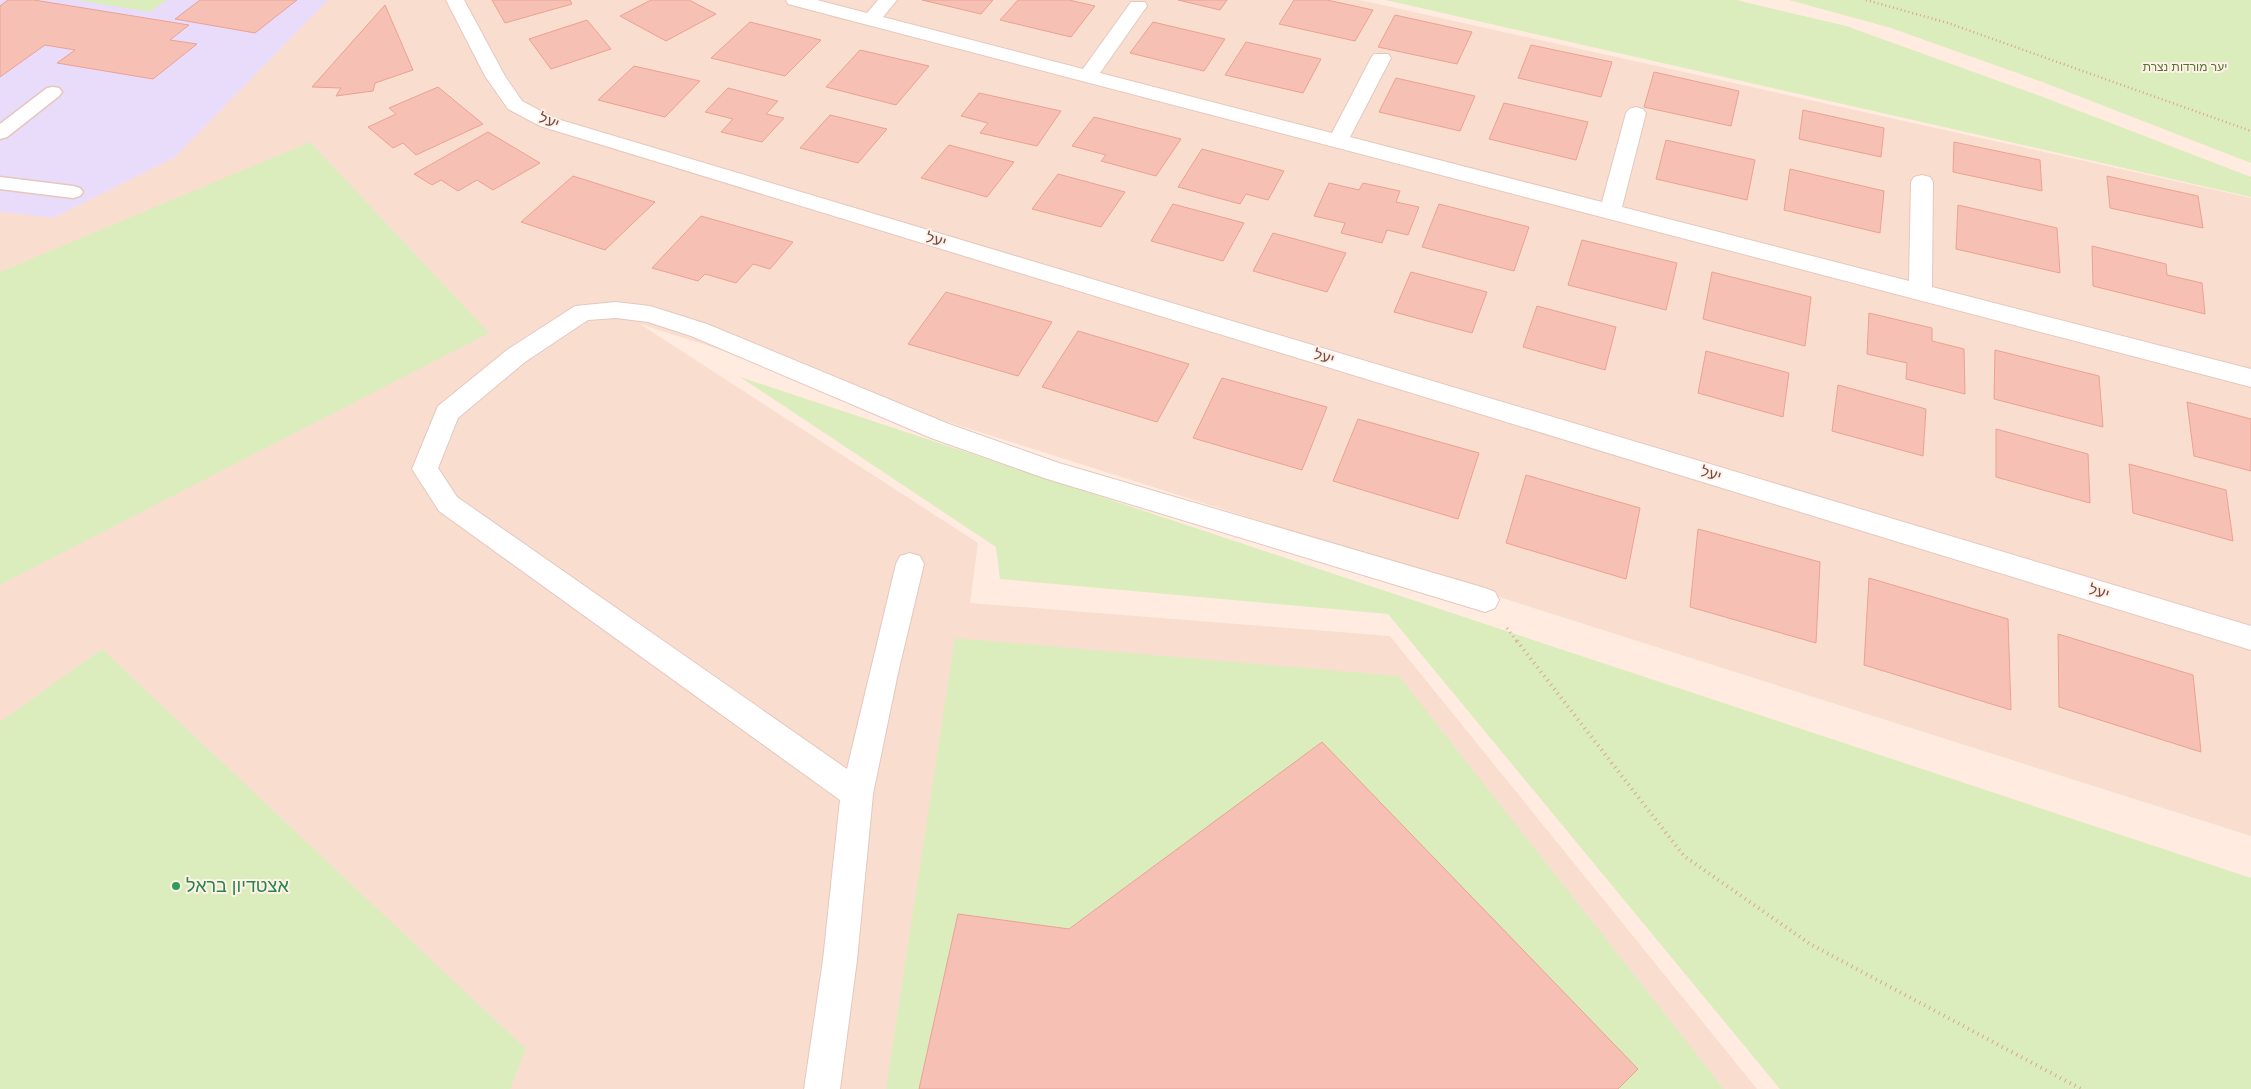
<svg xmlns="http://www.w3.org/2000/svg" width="2251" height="1089" font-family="Arial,'Noto Sans Hebrew',sans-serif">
<rect width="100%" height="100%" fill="#ffebdf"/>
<path fill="#f9ded0" d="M 0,0 L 1360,0 L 2251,198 L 2251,836 L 640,324 L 978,543 L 970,603 L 1390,636 L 1757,1089 L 0,1089 Z"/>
<path fill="#e9dcfb" d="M 0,0 L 328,0 L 175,157 L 53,218 L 0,212 Z"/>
<path fill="#dbedbd" d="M 77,0 L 167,0 L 150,12 Z
M 1386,0 L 1736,0 L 1846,26 L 2043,97 L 2251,177 L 2251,197 Z
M 1789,0 L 2251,0 L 2251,163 L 2045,83 L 1891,28 Z
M 310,142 L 489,333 L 0,585 L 0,272 Z
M 740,377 L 2251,878 L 2251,1089 L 1780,1089 L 1388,614 L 1000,579 L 996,547 Z
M 955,638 L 1399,676 L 1724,1089 L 886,1089 Z
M 102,649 L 526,1049 L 510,1089 L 0,1089 L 0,722 Z"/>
<path fill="#f7c0b4" stroke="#eba193" d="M 8,0 L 34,0 L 189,25 L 170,40 L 197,44 L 153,79 L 57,63 L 75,50 L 45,45 L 0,77 L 0,6 Z
M 200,0 L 297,0 L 255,33 L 175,19 Z
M 492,0 L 570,0 L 572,4 L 505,23 Z
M 651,0 L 689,0 L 716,14 L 666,41 L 620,16 Z
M 922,0 L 993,0 L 981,14 Z
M 1018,0 L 1069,0 L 1095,6 L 1071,37 L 1000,20 Z
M 1178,0 L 1227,0 L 1220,10 Z
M 1294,0 L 1327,0 L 1373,10 L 1355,41 L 1279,24 Z
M 385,5 L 413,70 L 375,83 L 373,91 L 336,96 L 341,88 L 312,87 Z
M 1395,15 L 1472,32 L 1457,64 L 1378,47 Z
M 587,20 L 611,49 L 551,69 L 529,39 Z
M 750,22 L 821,40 L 785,76 L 711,58 Z
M 1153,22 L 1225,39 L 1204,71 L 1130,53 Z
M 1246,42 L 1321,59 L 1303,93 L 1225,75 Z
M 1531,45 L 1612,62 L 1601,97 L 1518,78 Z
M 860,50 L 929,66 L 896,105 L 826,87 Z
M 634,66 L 700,81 L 665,117 L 598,100 Z
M 1654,72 L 1739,91 L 1731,126 L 1644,107 Z
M 1396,78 L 1475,96 L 1460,131 L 1379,112 Z
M 438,87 L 483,124 L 416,155 L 403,143 L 393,148 L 368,127 L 396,114 L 389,108 Z
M 728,88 L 778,101 L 766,114 L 784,118 L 762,142 L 721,132 L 733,119 L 705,112 Z
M 979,93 L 1061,111 L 1037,146 L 980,133 L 988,123 L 961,116 Z
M 1504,103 L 1588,122 L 1576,160 L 1489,139 Z
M 1803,110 L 1884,128 L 1881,157 L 1799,139 Z
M 830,115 L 887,129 L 858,163 L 800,148 Z
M 1094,117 L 1181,139 L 1156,176 L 1101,161 L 1106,155 L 1072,146 Z
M 488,132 L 540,163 L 493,190 L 477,180 L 458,191 L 441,180 L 432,185 L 414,174 Z
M 1666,140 L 1755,160 L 1747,200 L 1656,179 Z
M 1954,142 L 2040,160 L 2042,191 L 1953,172 Z
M 949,145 L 1014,162 L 987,197 L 921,178 Z
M 1202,149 L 1284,171 L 1268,200 L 1246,194 L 1240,204 L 1178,187 Z
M 1790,169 L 1884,191 L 1880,233 L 1784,210 Z
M 1058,174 L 1125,192 L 1101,227 L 1032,209 Z
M 573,176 L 655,202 L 605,250 L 521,222 Z
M 2107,176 L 2198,196 L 2203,228 L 2110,208 Z
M 1329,183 L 1359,190 L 1363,183 L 1400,191 L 1396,202 L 1419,207 L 1408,235 L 1387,230 L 1382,243 L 1341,233 L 1345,223 L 1314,216 Z
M 1173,204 L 1244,223 L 1223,261 L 1151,241 Z
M 1439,204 L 1529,227 L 1514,271 L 1422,247 Z
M 1958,205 L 2057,228 L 2060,273 L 1956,249 Z
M 701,216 L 793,242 L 770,269 L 753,264 L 736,283 L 705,274 L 698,281 L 652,268 Z
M 1273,233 L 1346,253 L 1327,292 L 1253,271 Z
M 1582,240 L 1677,263 L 1666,310 L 1568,285 Z
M 2092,246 L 2166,264 L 2167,275 L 2202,283 L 2205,314 L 2093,286 Z
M 1411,272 L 1487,292 L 1472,333 L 1394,312 Z
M 1712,272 L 1811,297 L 1805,346 L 1703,319 Z
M 946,292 L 1052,322 L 1018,376 L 908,344 Z
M 1537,306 L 1616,327 L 1605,370 L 1523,347 Z
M 1869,313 L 1932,328 L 1932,341 L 1964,349 L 1965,394 L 1906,379 L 1907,363 L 1867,354 Z
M 1078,331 L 1189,364 L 1157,422 L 1042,387 Z
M 1995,350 L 2099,376 L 2103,427 L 1994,399 Z
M 1706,351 L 1789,373 L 1783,417 L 1698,393 Z
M 1222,378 L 1327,407 L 1302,470 L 1193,438 Z
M 1838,385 L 1926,409 L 1923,456 L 1832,431 Z
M 2187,402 L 2251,419 L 2251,471 L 2194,456 Z
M 1358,419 L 1479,453 L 1458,519 L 1333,481 Z
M 1996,429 L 2088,454 L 2090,503 L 1996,477 Z
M 2129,464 L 2226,490 L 2233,541 L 2133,513 Z
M 1526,475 L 1640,508 L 1626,579 L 1506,543 Z
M 1698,529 L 1820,562 L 1816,643 L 1690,607 Z
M 1869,578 L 2008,619 L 2011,710 L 1864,665 Z
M 2058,634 L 2193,675 L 2201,752 L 2059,707 Z
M 1322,742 L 1638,1069 L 1618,1089 L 919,1089 L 958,914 L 1069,929 Z"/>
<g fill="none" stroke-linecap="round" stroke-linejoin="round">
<g stroke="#e5c7bd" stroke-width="3">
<path id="lane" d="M 53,87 L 59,88 L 62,92 L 59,96 L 7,137 L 0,139 L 0,124 L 47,88 Z
M 0,177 L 73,186 L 80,188 L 83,192 L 80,196 L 73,198 L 0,189 Z"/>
</g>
<g stroke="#e5c7bd" stroke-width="2">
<path id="street" d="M 446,0 L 464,0 L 505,76 L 522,101 L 554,118 L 2251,626 L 2251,650 L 540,126 L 508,109 L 485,76 Z
M 786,0 L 817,0 L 867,13 L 878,0 L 897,0 L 883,17 L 1083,69 L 1131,2 L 1145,2 L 1147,6 L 1100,73 L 1332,133 L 1371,58 L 1374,54 L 1388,54 L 1391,58 L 1350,137 L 1602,202 L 1626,113 L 1629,109 L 1636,107 L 1643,109 L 1646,113 L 1622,207 L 1909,281 L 1911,182 L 1914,177 L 1922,175 L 1930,177 L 1933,182 L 1932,287 L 2251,369 L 2251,387 L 864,24 L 788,4 Z
M 616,302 L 650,306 L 707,324 L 949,424 L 1059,463 L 1485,588 L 1495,592 L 1499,600 L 1495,608 L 1485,612 L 1044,478 L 931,438 L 691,336 L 648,322 L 616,318 L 588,320 L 525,362 L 458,418 L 438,468 L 457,497 L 847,769 L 896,564 L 900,556 L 910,553 L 920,556 L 924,564 L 898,673 L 873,794 L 857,960 L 840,1089 L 804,1089 L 823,960 L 840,800 L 439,511 L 412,469 L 438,406 L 507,350 L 575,306 Z"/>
</g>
<path stroke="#dba398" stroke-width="2.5" stroke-dasharray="1 3" stroke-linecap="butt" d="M 1866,0 L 1948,23 L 2251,131"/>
<path stroke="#dba398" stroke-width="3" stroke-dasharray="1 4" stroke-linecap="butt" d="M 1507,628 L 1518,643"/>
<path stroke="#dba398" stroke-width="4" stroke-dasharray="1 4.5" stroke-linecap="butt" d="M 1517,641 L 1684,856 L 1810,944 L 2081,1089"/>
<use href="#lane" fill="#fff" fill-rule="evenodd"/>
<use href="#street" fill="#fff" fill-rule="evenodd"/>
</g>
<circle fill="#2e9e5b" stroke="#fff1e8" stroke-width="2" cx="176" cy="886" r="5"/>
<g text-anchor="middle" stroke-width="4" stroke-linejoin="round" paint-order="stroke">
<g font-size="12" fill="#567337" stroke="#fff1e8">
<text x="2185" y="71">יער מורדות נצרת</text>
</g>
<g font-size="15" fill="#774b44" stroke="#fff1e8">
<text transform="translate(549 121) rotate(22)" y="5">יעל</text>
<text transform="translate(936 240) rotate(17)" y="5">יעל</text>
<text transform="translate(1324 357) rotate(17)" y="5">יעל</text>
<text transform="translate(1711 474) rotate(17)" y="5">יעל</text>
<text transform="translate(2099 592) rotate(17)" y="5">יעל</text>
</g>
<g font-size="18" fill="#27864d" stroke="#fff1e8" text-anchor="start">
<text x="186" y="892">אצטדיון בראל</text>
</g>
</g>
</svg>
